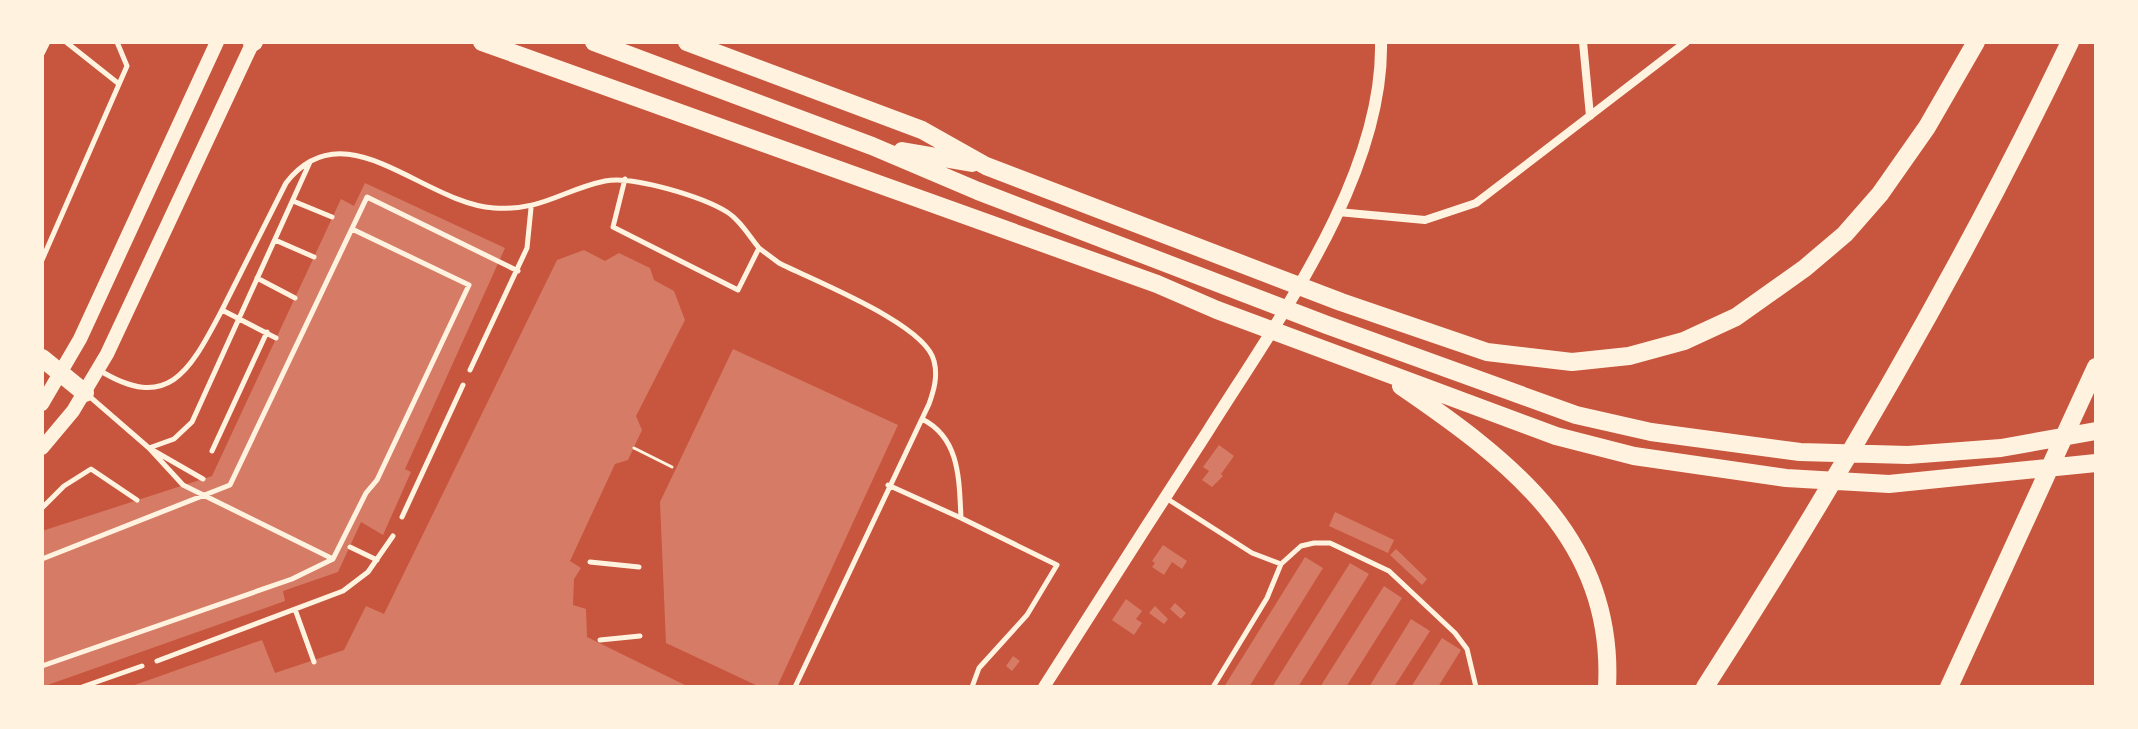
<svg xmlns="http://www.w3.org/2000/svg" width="2138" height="729" font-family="Mulish,sans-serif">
<rect width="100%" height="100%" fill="#c8553d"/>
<path fill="#d67c66" d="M 365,183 L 505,248 L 405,469 L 411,472 L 383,535 L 361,522 L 338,572 L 283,591 L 285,601 L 42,687 L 42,531 L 212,476 L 341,199 L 354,206 Z
M 584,250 L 605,261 L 619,253 L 650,268 L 654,280 L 674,291 L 685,320 L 636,416 L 642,430 L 628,460 L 615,464 L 570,561 L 581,568 L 574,579 L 573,605 L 586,609 L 587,637 L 689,687 L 129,687 L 262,640 L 275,673 L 344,650 L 366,606 L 384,614 L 557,260 Z
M 733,349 L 898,425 L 777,687 L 760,687 L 666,643 L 660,502 Z
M 1219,445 L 1234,456 L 1221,474 L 1223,476 L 1212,487 L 1202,480 L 1209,471 L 1203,467 Z
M 1335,512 L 1394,540 L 1388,553 L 1329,526 Z
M 1163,545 L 1187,561 L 1182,569 L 1172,562 L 1164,575 L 1152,567 L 1155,563 L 1152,561 Z
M 1396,549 L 1427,579 L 1422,585 L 1390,555 Z
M 1305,557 L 1323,568 L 1249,687 L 1224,687 Z
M 1350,563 L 1369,574 L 1298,687 L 1272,687 Z
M 1384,586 L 1402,598 L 1346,687 L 1320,687 Z
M 1126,599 L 1142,611 L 1136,619 L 1142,623 L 1134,635 L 1112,620 Z
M 1175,603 L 1186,613 L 1181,619 L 1170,609 Z
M 1155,606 L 1168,619 L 1164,624 L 1149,613 Z
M 1411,619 L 1430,631 L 1394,687 L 1369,687 Z
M 1442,638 L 1461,650 L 1438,687 L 1411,687 Z
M 1013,656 L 1020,661 L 1012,671 L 1006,666 Z"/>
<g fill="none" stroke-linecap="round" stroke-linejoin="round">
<path stroke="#fff3e0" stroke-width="3" d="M 634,448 L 672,467"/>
<path stroke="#fff3e0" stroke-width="5" d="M 66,42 L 119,84
M 42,54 L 48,42
M 625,179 L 613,227 L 738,290 L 759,248 L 779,263 C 814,281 926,324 934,361 C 938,376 934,390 929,404 L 795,687
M 293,201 L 332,217
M 275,240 L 314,257
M 42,260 L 127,66 L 117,42
M 257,278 L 295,298
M 222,310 L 286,183 C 345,107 422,203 494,208 C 543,211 562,190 605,181 C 632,175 703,197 727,212 C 740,220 749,236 759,248
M 99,370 C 170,414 191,368 222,310 L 276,338
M 470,370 L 527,248 L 531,208
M 89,396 L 149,448 L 203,479
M 922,419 C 960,438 959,479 961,518 L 1057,565 L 1027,615 L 979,668 L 972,687
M 149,448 L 174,439 L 192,422 L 310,162
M 149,448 L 183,485 L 333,559
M 212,451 L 267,332
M 888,485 L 961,518
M 1166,498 L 1252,553 L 1281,564
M 42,508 L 64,486 L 91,469 L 137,500
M 402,517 L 463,385
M 350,547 L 377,560
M 42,559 L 230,485 L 367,197 L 518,271
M 590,562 L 639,567
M 296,612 L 314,662
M 600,640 L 640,636
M 157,661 L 343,591 L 368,572 L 393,536
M 42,666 L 292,579 L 333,559 L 366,493 L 377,480 L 469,285 L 352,229
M 82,687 L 142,666
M 1213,687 L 1267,598 L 1281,564 L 1301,546 L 1314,543 L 1330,543 L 1389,571 L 1455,633 L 1467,649 L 1476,687"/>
<path stroke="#fff3e0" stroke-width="8" d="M 1583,42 L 1590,116
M 1338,212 L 1425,220 L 1476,203 L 1686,42"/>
<path stroke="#fff3e0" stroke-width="12" d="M 1044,687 C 1098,602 1153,516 1208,431 C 1277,321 1384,176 1381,42"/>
<path stroke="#fff3e0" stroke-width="14" d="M 42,404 L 80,339 L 217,42
M 42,448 L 73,411 L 107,354 L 253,42"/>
<path stroke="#fff3e0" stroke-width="18" d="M 482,42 L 1157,284 L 1217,310 L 1556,436 L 1634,456 L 1786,478 L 1889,484 L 2096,463
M 594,42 L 872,146 L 978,191 L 1327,325 L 1576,415 L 1651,432 L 1800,452 L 1908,455 L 2001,448 L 2096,431
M 687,42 L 922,130 L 986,166 L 1341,302 L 1487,352 L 1572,362 L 1629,356 L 1684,341 L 1736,317 L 1805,268 L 1845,234 L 1880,194 L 1927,127 L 1976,42
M 252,43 L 254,42
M 902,151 L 972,163
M 42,358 L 85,393
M 1401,386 C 1509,460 1615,539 1607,687
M 1705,687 C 1839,479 1963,266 2070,42
M 1949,687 L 2096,367"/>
</g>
<rect width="2138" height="729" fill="none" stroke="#fff3e0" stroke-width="88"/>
</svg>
